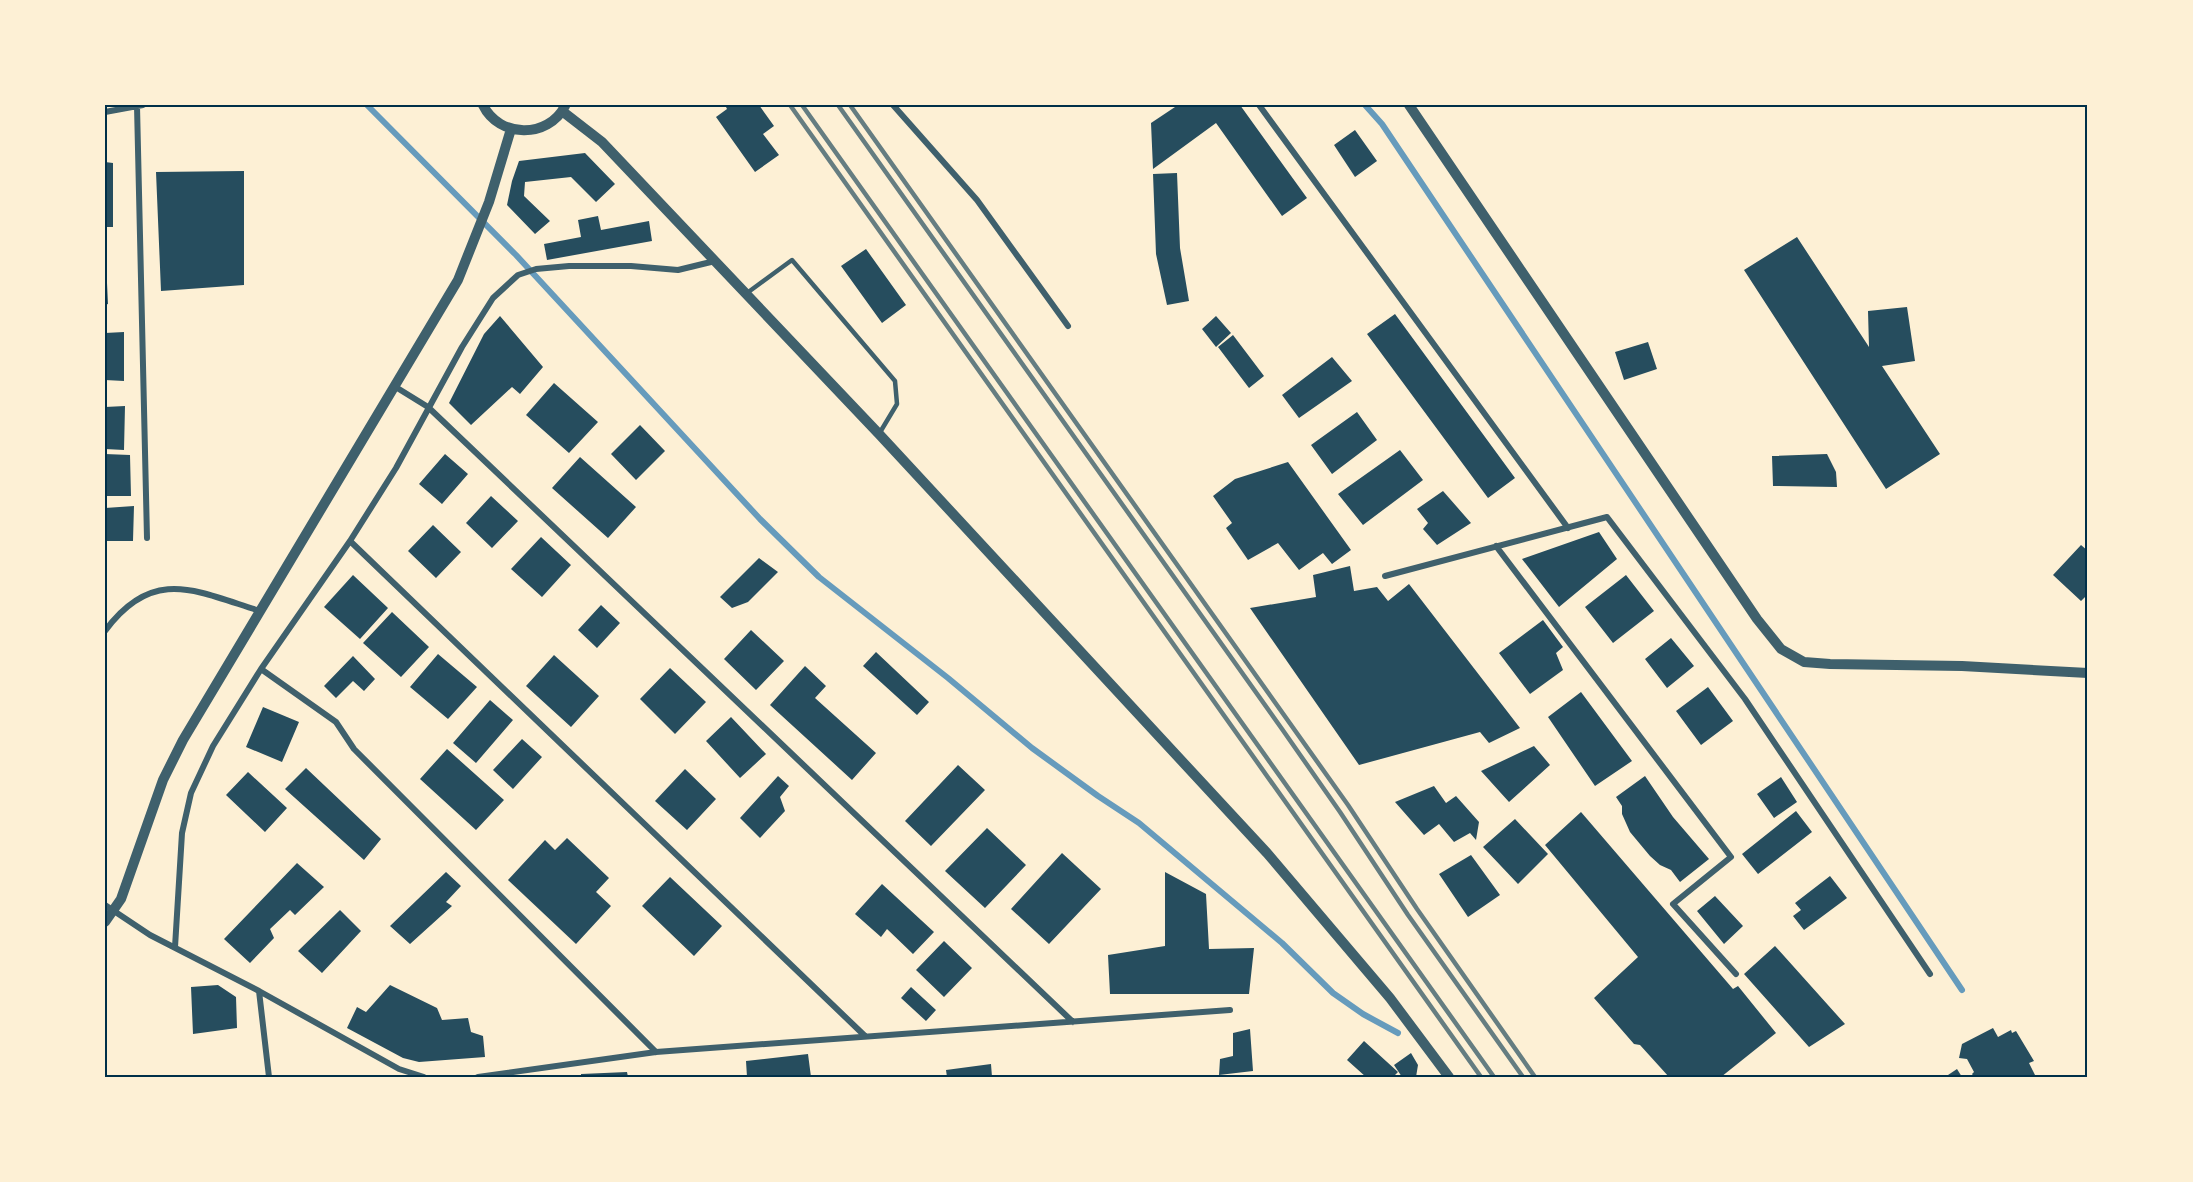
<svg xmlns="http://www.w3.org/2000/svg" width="2193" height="1182" font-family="Poppins,sans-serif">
<rect width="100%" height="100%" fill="#fdf0d5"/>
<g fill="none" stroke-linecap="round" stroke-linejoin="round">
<path stroke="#669bbc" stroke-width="6" d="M 367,105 L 516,255 L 760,519 L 819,577 L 948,678 L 1032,748 L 1098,796 L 1139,823 L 1282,943 L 1333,993 L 1363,1014 L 1398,1033
M 1365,105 L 1382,124 L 1962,990"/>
</g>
<path fill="#264d5e" d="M 725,105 L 759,105 L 774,126 L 763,134 L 779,155 L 755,172 L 716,117 L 727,109 Z
M 1178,105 L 1240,105 L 1307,198 L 1282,216 L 1216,123 L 1153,169 L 1151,123 Z
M 1355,130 L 1377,161 L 1355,177 L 1334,145 Z
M 585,153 L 615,184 L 596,202 L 571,177 L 525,182 L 524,196 L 550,221 L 535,234 L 507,205 L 512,181 L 519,161 Z
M 105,162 L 113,163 L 113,227 L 105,227 Z
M 244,171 L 244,285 L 161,291 L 156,172 Z
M 1177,173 L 1180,248 L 1189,301 L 1167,305 L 1156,254 L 1153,174 Z
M 598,216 L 601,230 L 649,221 L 652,241 L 547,260 L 544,244 L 581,237 L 578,220 Z
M 1797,237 L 1869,347 L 1868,311 L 1907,307 L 1915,361 L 1882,366 L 1940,454 L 1886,489 L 1744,270 Z
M 866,249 L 906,305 L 882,323 L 841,266 Z
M 105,283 L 107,283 L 108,304 L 105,305 Z
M 1395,314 L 1515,478 L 1488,498 L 1367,334 Z
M 500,316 L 543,367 L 520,394 L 512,387 L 471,425 L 449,403 L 484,334 Z
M 1216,316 L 1231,333 L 1216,347 L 1202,329 Z
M 124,332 L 124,381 L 105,380 L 105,333 Z
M 1233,335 L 1264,376 L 1249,388 L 1218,347 Z
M 1648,342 L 1657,369 L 1624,380 L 1615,352 Z
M 1332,357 L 1352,381 L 1299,418 L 1282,395 Z
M 554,383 L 598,422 L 569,453 L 526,415 Z
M 125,406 L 124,450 L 105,449 L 105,407 Z
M 1357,412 L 1377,440 L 1332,474 L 1311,445 Z
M 640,425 L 665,451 L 636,480 L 611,454 Z
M 1400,450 L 1423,480 L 1363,525 L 1338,494 Z
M 105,454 L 130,455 L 131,496 L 105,496 Z
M 445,454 L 468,474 L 442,504 L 419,484 Z
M 1827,454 L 1836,472 L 1837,487 L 1773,486 L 1772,456 Z
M 580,457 L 636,507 L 608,538 L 552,488 Z
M 1288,462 L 1351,550 L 1332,564 L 1323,553 L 1299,570 L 1278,543 L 1248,560 L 1226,528 L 1232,523 L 1213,496 L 1235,479 Z
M 1443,491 L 1471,523 L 1437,545 L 1423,529 L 1428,523 L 1417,509 Z
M 491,496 L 518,521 L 492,548 L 466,523 Z
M 134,506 L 133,541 L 105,541 L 105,508 Z
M 433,525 L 461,552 L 436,578 L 408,551 Z
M 1599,532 L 1617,559 L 1559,607 L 1522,559 Z
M 541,537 L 571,565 L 542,597 L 511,569 Z
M 2081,545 L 2088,551 L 2088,594 L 2081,601 L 2053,575 Z
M 759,558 L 778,572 L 748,602 L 732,608 L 720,597 Z
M 1350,566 L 1354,591 L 1377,587 L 1388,601 L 1409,584 L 1520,728 L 1489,743 L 1480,732 L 1359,765 L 1250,608 L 1316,597 L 1313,575 Z
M 353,575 L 388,608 L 360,639 L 324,607 Z
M 1626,575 L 1654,611 L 1613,643 L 1585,607 Z
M 601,605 L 620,623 L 597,648 L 578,630 Z
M 392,612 L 429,647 L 401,677 L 363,643 Z
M 1543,620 L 1563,647 L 1556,653 L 1563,670 L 1530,694 L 1499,653 Z
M 751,630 L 784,661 L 756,690 L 724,659 Z
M 1671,638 L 1694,666 L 1667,688 L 1645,659 Z
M 876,652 L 929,702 L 917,715 L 863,666 Z
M 438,654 L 477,687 L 448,719 L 410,687 Z
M 554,655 L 599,696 L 571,727 L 526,686 Z
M 353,656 L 375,679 L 364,691 L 353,681 L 336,698 L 324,686 Z
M 805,666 L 826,686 L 815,698 L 876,753 L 852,780 L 770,705 Z
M 670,668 L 706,702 L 675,734 L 640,699 Z
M 1708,687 L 1733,721 L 1701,745 L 1676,711 Z
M 1581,692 L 1632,761 L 1595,786 L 1548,717 Z
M 490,700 L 513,720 L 476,763 L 453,743 Z
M 263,707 L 299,722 L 282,762 L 246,747 Z
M 731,717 L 766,754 L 740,778 L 706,741 Z
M 522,739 L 542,757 L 513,789 L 493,770 Z
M 1534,746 L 1550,765 L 1509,802 L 1481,771 Z
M 447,749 L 504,800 L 476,830 L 420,779 Z
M 958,765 L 985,790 L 931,846 L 905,821 Z
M 306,768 L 381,839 L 364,860 L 285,789 Z
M 685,769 L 716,799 L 687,830 L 655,801 Z
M 248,772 L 287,808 L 265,832 L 226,795 Z
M 778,776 L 789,786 L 780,797 L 785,811 L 760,838 L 740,818 Z
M 1645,776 L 1673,817 L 1709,859 L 1680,882 L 1671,870 L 1660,865 L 1650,856 L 1630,832 L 1622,814 L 1622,806 L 1616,797 Z
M 1781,777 L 1797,802 L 1774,818 L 1757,794 Z
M 1434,786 L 1446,803 L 1456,796 L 1479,822 L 1476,840 L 1470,833 L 1454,842 L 1439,824 L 1424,835 L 1395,802 Z
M 1796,811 L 1812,832 L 1758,874 L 1742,854 Z
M 1581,812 L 1733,989 L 1738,986 L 1776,1033 L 1721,1077 L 1669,1077 L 1640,1045 L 1634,1044 L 1594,998 L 1638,957 L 1545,845 Z
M 1515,819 L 1548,854 L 1518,884 L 1483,847 Z
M 987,828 L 1026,865 L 985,908 L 945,871 Z
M 567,838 L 609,878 L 596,892 L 611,906 L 576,944 L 508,880 L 545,840 L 555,850 Z
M 1062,853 L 1101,889 L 1049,944 L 1011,909 Z
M 1471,855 L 1500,895 L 1468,917 L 1439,874 Z
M 297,863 L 324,887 L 295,915 L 290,910 L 270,929 L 274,938 L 250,963 L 224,939 Z
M 446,872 L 461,886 L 446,902 L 452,906 L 410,944 L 390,926 Z
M 1165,872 L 1206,894 L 1209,949 L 1254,948 L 1249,994 L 1110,994 L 1108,955 L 1165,946 Z
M 1830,876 L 1847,898 L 1804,930 L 1793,916 L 1801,910 L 1795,903 Z
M 670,877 L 722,926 L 694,956 L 642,906 Z
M 882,884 L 934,932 L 913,954 L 887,929 L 881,937 L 855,914 Z
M 1715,896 L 1743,926 L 1724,944 L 1697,911 Z
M 340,910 L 361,931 L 322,973 L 298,951 Z
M 944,941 L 972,968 L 944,997 L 916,970 Z
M 1775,946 L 1845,1024 L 1809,1047 L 1744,974 Z
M 218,985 L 236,997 L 237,1028 L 193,1034 L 191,987 Z
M 390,985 L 437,1008 L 442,1020 L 468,1018 L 471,1032 L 483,1036 L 485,1057 L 419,1062 L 403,1058 L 347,1028 L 357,1007 L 366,1012 Z
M 911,987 L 936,1010 L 926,1021 L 901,998 Z
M 1993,1028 L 1998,1037 L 2011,1030 L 2012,1033 L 2016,1031 L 2034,1061 L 2029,1063 L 2036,1077 L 1974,1077 L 1972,1074 L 1974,1072 L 1967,1059 L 1959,1058 L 1962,1044 Z
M 1250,1029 L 1253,1071 L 1219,1075 L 1220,1059 L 1233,1056 L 1233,1033 Z
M 1364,1041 L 1398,1072 L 1393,1077 L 1366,1077 L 1347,1060 Z
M 1411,1053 L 1418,1065 L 1416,1077 L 1402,1077 L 1394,1065 Z
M 808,1054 L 811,1077 L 747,1077 L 746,1061 Z
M 991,1064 L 992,1077 L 947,1077 L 946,1070 Z
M 1957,1069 L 1962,1077 L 1945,1077 Z
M 627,1072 L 628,1077 L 581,1077 L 581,1074 Z"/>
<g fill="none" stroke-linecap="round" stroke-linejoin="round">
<path stroke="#3f606c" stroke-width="4.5" d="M 747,293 L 792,260 L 895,381 L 897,404 L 879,434"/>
<path stroke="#3f606c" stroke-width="6" d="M 893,105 L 977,200 L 1068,326
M 1259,105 L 1568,528
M 137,106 L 147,538
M 105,112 L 143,105
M 394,386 L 428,407 L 1073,1022
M 350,541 L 865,1036
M 1496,546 L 1731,857 L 1673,904 L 1736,974
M 1385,576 L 1607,517 L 1745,699 L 1930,974
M 105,631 C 153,566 196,591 260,611
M 261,669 L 336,722 L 354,749 L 656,1052
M 105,905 L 150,935 L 259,991 L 399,1069 L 424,1077
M 175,947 L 182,833 L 191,793 L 213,746 L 261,669 L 350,541 L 396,468 L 462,347 L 493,298 L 518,275 L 536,269 L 569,266 L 631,266 L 678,270 L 715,261
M 259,991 L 269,1077
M 478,1077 L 656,1052 L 1230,1010"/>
<path stroke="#3f606c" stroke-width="10" d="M 483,105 C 499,138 548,139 565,106
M 1409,105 L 1757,619 L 1781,649 L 1804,662 L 1830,664 L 1962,666 L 2088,673
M 562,111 L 602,142 L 879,434 L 1267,853 L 1390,998 L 1449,1077
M 105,922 L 121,899 L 163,780 L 183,740 L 458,280 L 489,202 L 511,129"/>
<path stroke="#657d81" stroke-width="4.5" d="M 790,105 L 1481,1077
M 802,105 L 1494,1077
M 838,105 L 1282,729 L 1340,812 L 1408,915 L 1523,1077
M 850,105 L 1348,805 L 1417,909 L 1535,1077"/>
</g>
<rect width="2193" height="1182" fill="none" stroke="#fdf0d5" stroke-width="213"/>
<rect x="106" y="106" width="1980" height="970" fill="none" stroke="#003049" stroke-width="2"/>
</svg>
